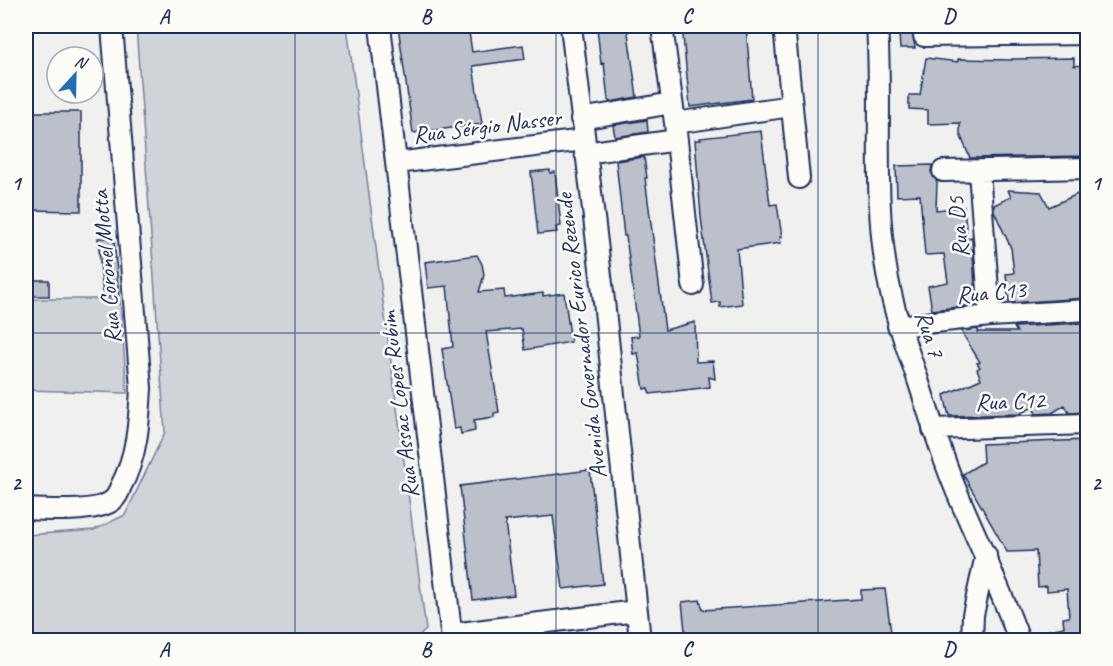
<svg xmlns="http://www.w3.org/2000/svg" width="1113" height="666" font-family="Caveat,sans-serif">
<rect width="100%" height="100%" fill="#f0f0ee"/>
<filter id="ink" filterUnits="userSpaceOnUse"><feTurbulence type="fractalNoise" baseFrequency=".0167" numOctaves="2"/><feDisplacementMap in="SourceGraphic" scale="12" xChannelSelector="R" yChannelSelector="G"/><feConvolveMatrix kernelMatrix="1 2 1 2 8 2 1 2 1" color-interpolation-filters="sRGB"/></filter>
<g filter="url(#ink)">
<path fill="#d0d3d8" stroke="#76819b" stroke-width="1.5" d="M 136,26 L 347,26 L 426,630 L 413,640 L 26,640 L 26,535 L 94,530 L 125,515 L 165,432 Z
M 26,299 L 120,299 L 127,393 L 26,390 Z"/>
<path fill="#bbc0ca" stroke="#1b2f5e" stroke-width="1.5" d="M 398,26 L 468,26 L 472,52 L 523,45 L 525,59 L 473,66 L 482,124 L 413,133 Z
M 627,26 L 637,97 L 610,102 L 608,100 L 604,63 L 601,64 L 597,28 Z
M 682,26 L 746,26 L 752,99 L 690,107 Z
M 913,33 L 915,48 L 900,48 L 899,34 Z
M 926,58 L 958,62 L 958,59 L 1012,60 L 1012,59 L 1074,58 L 1074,66 L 1083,65 L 1084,70 L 1084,111 L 1088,111 L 1088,156 L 970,158 L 960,134 L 960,123 L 928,124 L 928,110 L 909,109 L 909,95 L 920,95 Z
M 26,112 L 81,112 L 81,211 L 26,210 Z
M 647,120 L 648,132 L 615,137 L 613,125 Z
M 761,131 L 770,205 L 777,204 L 782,237 L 780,237 L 781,243 L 737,249 L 742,304 L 720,307 L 720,302 L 712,303 L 701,217 L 695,140 L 701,140 L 700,138 Z
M 644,157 L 647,178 L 645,178 L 665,330 L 695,322 L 696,362 L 713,361 L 715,379 L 709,377 L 710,387 L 650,394 L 648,388 L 644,389 L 638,353 L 633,354 L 631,337 L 639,336 L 626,236 L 624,236 L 616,161 Z
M 932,165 L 931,172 L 937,181 L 936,210 L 964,207 L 967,238 L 972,237 L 976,305 L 932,310 L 928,286 L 948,282 L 944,254 L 925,255 L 920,195 L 897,196 L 896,166 Z
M 550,170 L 550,173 L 555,172 L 561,226 L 556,227 L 557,232 L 538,234 L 531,172 Z
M 1008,190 L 1041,192 L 1049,207 L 1082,192 L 1088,204 L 1088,298 L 1009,303 L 1006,274 L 1014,273 L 1011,248 L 994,211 L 994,205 L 1011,197 Z
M 98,238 L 114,238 L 119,297 L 103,297 Z
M 477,255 L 482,264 L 484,275 L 479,292 L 504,290 L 505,298 L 543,293 L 543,296 L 564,293 L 571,342 L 525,350 L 522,329 L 486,332 L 499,412 L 494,413 L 494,417 L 474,420 L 475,431 L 461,434 L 460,428 L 454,429 L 442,349 L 453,347 L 447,286 L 428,288 L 425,262 Z
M 26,280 L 49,280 L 49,296 L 26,296 Z
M 1080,323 L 1088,337 L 1088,412 L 1069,413 L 1065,405 L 1052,413 L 1036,414 L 1033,407 L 1019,414 L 949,416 L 944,395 L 981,379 L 977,369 L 980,367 L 977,363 L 980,362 L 961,331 L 978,329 L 978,332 L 1017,332 L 1014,327 Z
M 1083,436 L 1088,436 L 1088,640 L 1034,640 L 1034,633 L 1064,627 L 1063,618 L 1069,617 L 1067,589 L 1047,591 L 1047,586 L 1038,587 L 1036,551 L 1007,552 L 963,474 L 983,462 L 982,444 L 1085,440 Z
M 590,470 L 603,584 L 563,589 L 553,516 L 505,521 L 514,595 L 473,600 L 460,486 Z
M 885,589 L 892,640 L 869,640 L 869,638 L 835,640 L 686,640 L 682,602 L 700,600 L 703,610 L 861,599 L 861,590 Z"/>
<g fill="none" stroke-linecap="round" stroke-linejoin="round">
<g stroke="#1b2f5e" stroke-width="24">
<path id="minor" d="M 380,26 L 452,640
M 571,26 L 604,301 L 640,640
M 662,26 L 675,123 L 693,285
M 784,26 L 799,178
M 877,26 C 883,110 872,195 888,279 C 894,312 905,343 916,374 C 929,413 940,452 956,490 C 977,540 1001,589 1019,640
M 924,36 L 1088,34
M 581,119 L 672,103
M 675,123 L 791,106
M 585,153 L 677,140
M 396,163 L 584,140
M 943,171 L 1088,168
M 979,171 L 990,316
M 898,326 L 990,316 L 1088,310
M 933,429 L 1088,424
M 26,509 C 44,510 99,513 113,500 C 116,498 119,492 120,488 C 137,457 139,423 141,388 L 112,26
M 452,634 L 636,611
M 972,640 L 973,615 L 986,555"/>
</g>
<use href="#minor" stroke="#fdfcf7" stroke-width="20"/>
</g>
</g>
<path fill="none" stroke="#1b2f5e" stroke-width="1.5" stroke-opacity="0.55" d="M 295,26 L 295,640M 556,26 L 556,640M 818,26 L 818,640M 26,333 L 1088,333"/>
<g text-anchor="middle" stroke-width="5" stroke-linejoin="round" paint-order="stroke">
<g font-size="24" fill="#1b2f5e" stroke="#fdfcf7">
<text transform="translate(487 126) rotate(-7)" y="8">Rua Sérgio Nasser</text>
<text transform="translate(958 227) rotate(-95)" y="8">Rua D5</text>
<text transform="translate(106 267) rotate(-95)" y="8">Rua Coronel Motta</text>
<text transform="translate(991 292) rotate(-5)" y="8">Rua C13</text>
<text transform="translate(930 334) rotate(72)" y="8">Rua 7</text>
<text transform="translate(581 336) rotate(-97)" y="8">Avenida Governador Eurico Rezende</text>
<text transform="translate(1010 401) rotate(-2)" y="8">Rua C12</text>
<text transform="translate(399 405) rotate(-97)" y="8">Rua Assac Lopes Rubim</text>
</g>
</g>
<rect width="1113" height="666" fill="none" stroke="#fdfcf7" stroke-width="66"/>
<g transform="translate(75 75) rotate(22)"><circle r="28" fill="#fdfcf7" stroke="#a3aaba" stroke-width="1.5"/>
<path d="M0-4.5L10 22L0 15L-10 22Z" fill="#1f6fb2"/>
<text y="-9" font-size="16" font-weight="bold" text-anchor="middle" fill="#1b2f5e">N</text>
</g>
<rect x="33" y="33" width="1047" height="600" fill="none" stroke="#1b2f5e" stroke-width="2"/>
<g font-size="20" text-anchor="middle" font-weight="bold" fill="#1b2f5e">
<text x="164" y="23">A</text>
<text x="426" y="23">B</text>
<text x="687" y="23">C</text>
<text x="949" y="23">D</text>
<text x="16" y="190">1</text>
<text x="1096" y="190">1</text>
<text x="16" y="490">2</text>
<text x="1096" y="490">2</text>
<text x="164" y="656">A</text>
<text x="426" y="656">B</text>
<text x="687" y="656">C</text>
<text x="949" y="656">D</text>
</g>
</svg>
